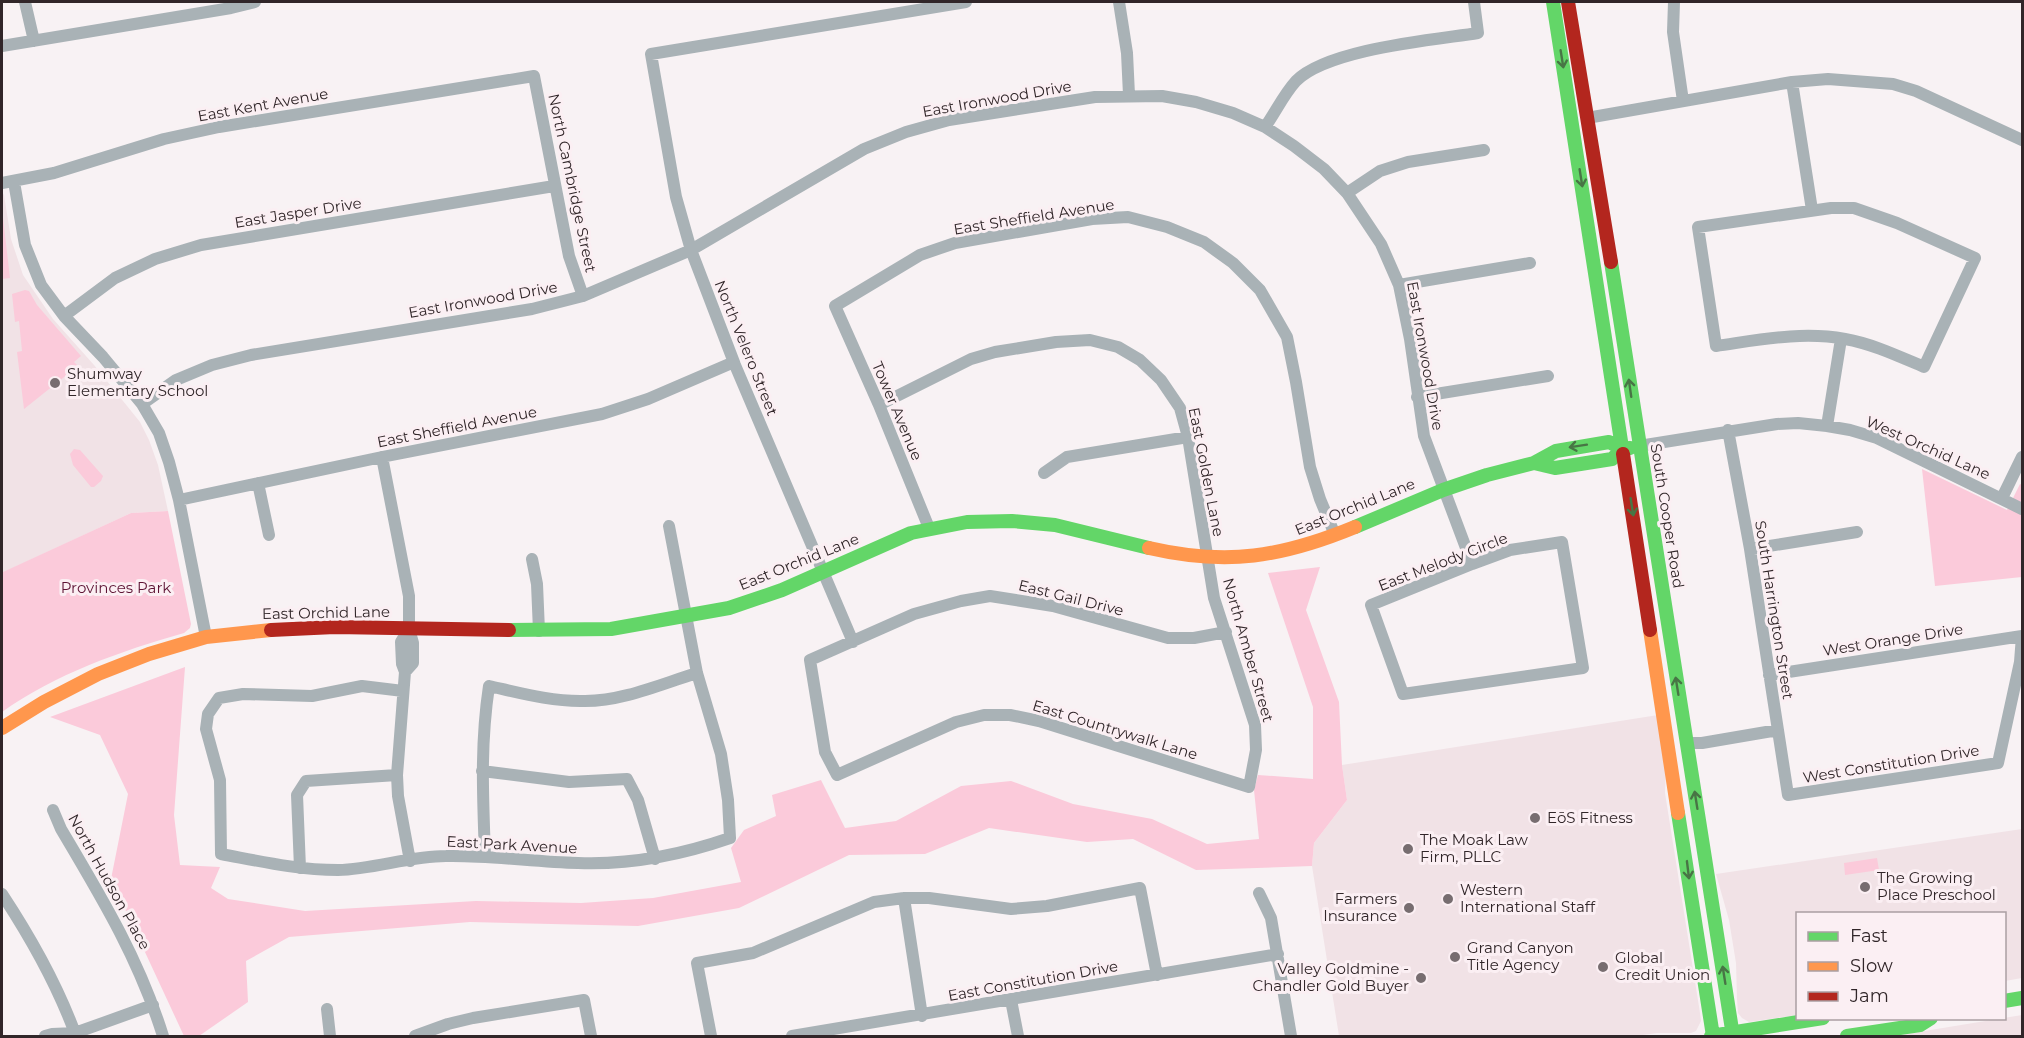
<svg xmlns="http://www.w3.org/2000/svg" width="2024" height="1038" font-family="Montserrat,sans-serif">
<rect width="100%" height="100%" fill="#f8f2f4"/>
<path fill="#f1e2e6" d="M 2,192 L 4,195 L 11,239 L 23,275 L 53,319 L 94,365 L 140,422 L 149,440 L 158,465 L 168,511 L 131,513 L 2,573 Z
M 1658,715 L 1666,765 L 1665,793 L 1700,1013 L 1701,1021 L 1696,1031 L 1691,1033 L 1657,1033 L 1636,1036 L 1339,1036 L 1312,866 L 1314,843 L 1347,800 L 1342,765 Z
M 2022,829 L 2022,978 L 2005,981 L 2004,914 L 1798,914 L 1797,1015 L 1749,1022 L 1742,1018 L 1738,1013 L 1737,999 L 1736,963 L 1729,920 L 1716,874 Z
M 2022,1015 L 2022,1036 L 1895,1036 L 1900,1035 Z"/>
<path fill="#fbcada" d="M 2,209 L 10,278 L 2,279 Z
M 25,290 L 29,291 L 37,305 L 81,356 L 74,362 L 78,366 L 24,409 L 17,352 L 22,351 L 19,321 L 15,322 L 12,294 Z
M 74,449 L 80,450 L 103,476 L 101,481 L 94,487 L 91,487 L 73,465 L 70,454 Z
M 1922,469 L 2007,510 L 2020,484 L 2022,485 L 2022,577 L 1935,586 Z
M 168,511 L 191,624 L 190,628 L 184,633 C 121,651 55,674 2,712 L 2,570 L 3,572 L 131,513 Z
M 1320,567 L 1306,610 L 1339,702 L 1342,765 L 1347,800 L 1314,843 L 1312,866 L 1196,870 L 1133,839 L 1087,842 L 989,828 L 925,854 L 849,855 L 739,908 L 638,926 L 470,922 L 289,937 L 246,961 L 248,1002 L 199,1036 L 184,1036 L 111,879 L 128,794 L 100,735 L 50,717 L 185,667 L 174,815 L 180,865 L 220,867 L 211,888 L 228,899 L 305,911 L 476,901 L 581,903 L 653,898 L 741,882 L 731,848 L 744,830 L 776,816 L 772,795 L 821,780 L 845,828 L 896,821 L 961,786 L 1011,781 L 1073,804 L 1152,819 L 1207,844 L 1259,839 L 1254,790 L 1258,775 L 1313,779 L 1313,707 L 1268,573 Z
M 1877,858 L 1879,870 L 1845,875 L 1844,863 Z"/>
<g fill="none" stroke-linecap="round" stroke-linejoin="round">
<path stroke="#a9b2b6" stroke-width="12" d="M 25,2 L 34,41
M 1119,2 L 1127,53 L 1129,95
M 1674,2 L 1673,32 L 1683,101
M 2,46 L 231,8 L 255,2
M 1792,82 L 1812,210
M 1587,118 L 1792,82 L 1828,79 L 1893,84 L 1916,91 L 2022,140
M 1265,127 C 1275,113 1284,94 1296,81 C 1328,49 1433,40 1478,33 L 1474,2
M 14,182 L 25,245 L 41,285 L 64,316 L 103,357 L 142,404 L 159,433 L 169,462 L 179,500 L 206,637
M 2,183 L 54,173 L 164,139 L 219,127 L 534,76 L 569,256 L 583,296
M 1347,193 L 1380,171 L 1408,162 L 1484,150
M 1831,208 L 1854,208 L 1897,223 L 1975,258 L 1924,367 C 1898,356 1873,344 1845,339 C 1802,331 1759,340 1716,346 L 1698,227 Z
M 1399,285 L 1530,263
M 64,316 L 115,278 L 155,259 L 201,245 L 554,186
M 1417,397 L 1548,376
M 142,404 L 176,380 L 212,365 L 251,355 L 532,309 L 583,296 L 691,250 L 864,149 L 906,132 L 949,120 L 1095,97 L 1162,96 L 1196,102 L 1233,113 L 1265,127 L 1294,146 L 1324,169 L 1347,193 L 1381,244 L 1399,285 L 1410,339 L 1424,436 L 1472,564
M 879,405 L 971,359 L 995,352 L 1056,342 L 1090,340 L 1118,347 L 1140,360 L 1161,380 L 1180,408 L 1188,437 L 1214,598 L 1255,725 L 1256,750 L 1249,787 L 1039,721 L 1010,715 L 984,715 L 956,722 L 837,775 L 825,752 L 810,660 L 914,614 L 961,601 L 990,596 L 1053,606 L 1168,638 L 1194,638 L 1226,632
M 1827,426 L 1841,339
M 1728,430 L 1750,549 L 1788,795 L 1998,763 L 2020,662 L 2022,636
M 1639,446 L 1777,424 L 1798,423 L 1827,426 L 1850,430 L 1877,438 L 2022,509
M 382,457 L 409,596 L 409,629 L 413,643 L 413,663 L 405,672
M 1044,473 L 1067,457 L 1188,437
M 258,483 L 269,535
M 2002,498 L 2022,457
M 179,500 L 382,457 L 602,414 L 648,399 L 734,362
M 929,528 L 879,405 L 835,306 L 920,255 L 955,243 L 1092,219 L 1128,217 L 1167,227 L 1204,242 L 1233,263 L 1260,290 L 1287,337 L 1296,382 L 1310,467 L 1320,499 L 1335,535
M 1562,542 L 1583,668 L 1403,694 L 1371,605 L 1472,564 L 1510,550 Z
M 1750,549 L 1857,532
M 532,559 L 537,584 L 539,631
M 409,629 L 401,642 L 402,664 L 405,672 L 397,775 L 398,796 L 410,861
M 853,642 L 735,365 L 691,250 L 676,197 L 651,54 L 966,2
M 1769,675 L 2022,636
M 403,691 L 362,686 L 312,696 L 243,694 L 219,698 L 208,714 L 206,729 L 220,780 L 221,854 C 259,861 298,870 338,870 C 374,869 410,856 446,856 C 490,855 534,862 578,863 C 630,865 681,855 730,838 L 728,800 L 721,754 L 697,673 L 669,526
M 1687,743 L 1702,743 L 1778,730
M 482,771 L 569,782 L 627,779 L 638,800 L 655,859
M 53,810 L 61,829 C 102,898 139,959 163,1036
M 485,856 C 483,797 480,746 489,686 C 520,693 553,702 585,701 C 623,701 661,684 697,673
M 300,868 L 297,795 L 306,781 L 397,775
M 1259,893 L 1271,918 L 1291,1036
M 2,894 C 31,938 58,986 76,1036
M 904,898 L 922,1016
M 1011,1000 L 1018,1036
M 327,1009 L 330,1036
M 45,1036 L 52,1034 L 75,1033 L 153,1005
M 415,1036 L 448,1024 L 473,1018 L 584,1000 L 591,1036
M 711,1036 L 697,963 L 753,953 L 874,902 L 904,898 L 929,898 L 1011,909 L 1047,906 L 1140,888 L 1157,975
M 792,1036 L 1278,954"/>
<path stroke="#63d668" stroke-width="14" d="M 1553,2 L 1623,454
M 1611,262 L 1733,1036
M 1534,463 L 1555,468 L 1612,459 L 1623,449 L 1630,448
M 1355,527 L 1443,490 L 1487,475 L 1534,463 L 1556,451 L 1609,442 L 1623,449
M 509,630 L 611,629 L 729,608 L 782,590 L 911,533 L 967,522 L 1012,521 L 1055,525 L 1149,548
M 1678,813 L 1713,1036
M 2004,1001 L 2022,998
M 1711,1036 L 1823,1018
M 1847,1036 L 1920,1025 L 1931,1018"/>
<path stroke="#ff974d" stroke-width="14" d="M 1149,548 C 1227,566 1282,557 1355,527
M 1650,630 L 1678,813
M 2,728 L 44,702 L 98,674 L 149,654 L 206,637 L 271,630"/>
<path stroke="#b3261e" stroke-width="14" d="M 1568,2 L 1611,262
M 1623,454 L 1650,630
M 271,630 L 335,627 L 509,630"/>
</g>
<defs><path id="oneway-shaft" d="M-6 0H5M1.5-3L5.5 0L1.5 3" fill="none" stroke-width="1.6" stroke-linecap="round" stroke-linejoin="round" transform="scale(1.5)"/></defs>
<g stroke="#487545">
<use href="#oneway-shaft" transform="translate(1562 59) rotate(81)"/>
<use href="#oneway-shaft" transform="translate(1581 178) rotate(81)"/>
<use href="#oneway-shaft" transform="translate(1630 388) rotate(-98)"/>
<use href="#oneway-shaft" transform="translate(1578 446) rotate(171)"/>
<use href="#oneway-shaft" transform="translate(1632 507) rotate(81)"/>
<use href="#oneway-shaft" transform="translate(1677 686) rotate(-99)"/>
<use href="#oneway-shaft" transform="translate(1696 800) rotate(-99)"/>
<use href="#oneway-shaft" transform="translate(1688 870) rotate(83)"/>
<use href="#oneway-shaft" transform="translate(1724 975) rotate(-99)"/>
</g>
<g fill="#776d70" stroke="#fbeff3" stroke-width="2">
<circle cx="55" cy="383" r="6"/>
<circle cx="1535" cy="818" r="6"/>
<circle cx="1408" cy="849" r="6"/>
<circle cx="1865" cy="887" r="6"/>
<circle cx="1448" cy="899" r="6"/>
<circle cx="1409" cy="908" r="6"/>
<circle cx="1455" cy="957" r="6"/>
<circle cx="1603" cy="967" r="6"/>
<circle cx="1421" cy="978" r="6"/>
</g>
<g text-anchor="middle" stroke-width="6" stroke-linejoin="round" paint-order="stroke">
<g font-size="15" fill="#312629" stroke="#fbeff3">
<text transform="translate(997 99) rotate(-10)" y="5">East Ironwood Drive</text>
<text transform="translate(263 105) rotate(-10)" y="5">East Kent Avenue</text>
<text transform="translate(572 183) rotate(78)" y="5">North Cambridge Street</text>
<text transform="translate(298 213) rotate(-9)" y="5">East Jasper Drive</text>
<text transform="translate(1034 217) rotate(-9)" y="5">East Sheffield Avenue</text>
<text transform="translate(483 300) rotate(-10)" y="5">East Ironwood Drive</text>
<text transform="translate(746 348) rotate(68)" y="5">North Velero Street</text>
<text transform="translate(1425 356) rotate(80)" y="5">East Ironwood Drive</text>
<text transform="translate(897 411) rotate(67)" y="5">Tower Avenue</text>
<text transform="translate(457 427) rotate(-11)" y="5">East Sheffield Avenue</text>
<text transform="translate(1928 448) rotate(24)" y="5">West Orchid Lane</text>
<text transform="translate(1206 472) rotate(79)" y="5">East Golden Lane</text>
<text transform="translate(1355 507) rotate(-22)" y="5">East Orchid Lane</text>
<text transform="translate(1667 516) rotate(81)" y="5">South Cooper Road</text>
<text transform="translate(799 562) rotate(-22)" y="5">East Orchid Lane</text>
<text transform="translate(1443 562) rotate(-21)" y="5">East Melody Circle</text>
<text transform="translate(1071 598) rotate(14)" y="5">East Gail Drive</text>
<text transform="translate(1774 610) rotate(81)" y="5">South Harrington Street</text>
<text transform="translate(326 613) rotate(-1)" y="5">East Orchid Lane</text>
<text transform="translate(1893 640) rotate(-9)" y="5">West Orange Drive</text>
<text transform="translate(1248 650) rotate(74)" y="5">North Amber Street</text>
<text transform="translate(1115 730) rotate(17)" y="5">East Countrywalk Lane</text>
<text transform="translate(1891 764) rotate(-9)" y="5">West Constitution Drive</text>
<text transform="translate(512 845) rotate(3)" y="5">East Park Avenue</text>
<text transform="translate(109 882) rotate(61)" y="5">North Hudson Place</text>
<text transform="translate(1033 981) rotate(-10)" y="5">East Constitution Drive</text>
</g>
<g font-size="15" fill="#312629" stroke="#fbeff3" text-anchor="start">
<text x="67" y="379">Shumway<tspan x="67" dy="17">Elementary School</tspan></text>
<text x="1547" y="823">EōS Fitness</text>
<text x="1420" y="845">The Moak Law<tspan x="1420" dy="17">Firm, PLLC</tspan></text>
<text x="1877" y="883">The Growing<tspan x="1877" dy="17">Place Preschool</tspan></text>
<text x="1460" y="895">Western<tspan x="1460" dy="17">International Staff</tspan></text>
<text x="1397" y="904" text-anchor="end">Farmers<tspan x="1397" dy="17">Insurance</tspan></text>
<text x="1467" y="953">Grand Canyon<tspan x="1467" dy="17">Title Agency</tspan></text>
<text x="1615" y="963">Global<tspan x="1615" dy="17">Credit Union</tspan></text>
<text x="1409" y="974" text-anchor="end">Valley Goldmine -<tspan x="1409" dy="17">Chandler Gold Buyer</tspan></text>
</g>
<g font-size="15" fill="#5d1334" stroke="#fbeff3">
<text x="116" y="593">Provinces Park</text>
</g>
</g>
<rect width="2024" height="1038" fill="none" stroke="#312629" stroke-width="6"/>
<rect x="1796" y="912" width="210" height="108" fill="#fbeff3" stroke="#aa9fa2" stroke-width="1.5"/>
<rect x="1808" y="932" width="30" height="9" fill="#63d668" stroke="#aa9fa2" stroke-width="1.5"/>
<text x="1850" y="942" font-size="18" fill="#312629">Fast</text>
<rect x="1808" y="962" width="30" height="9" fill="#ff974d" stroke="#aa9fa2" stroke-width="1.5"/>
<text x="1850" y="972" font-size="18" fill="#312629">Slow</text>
<rect x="1808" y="992" width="30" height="9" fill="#b3261e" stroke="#aa9fa2" stroke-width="1.5"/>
<text x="1850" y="1002" font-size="18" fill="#312629">Jam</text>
</svg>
